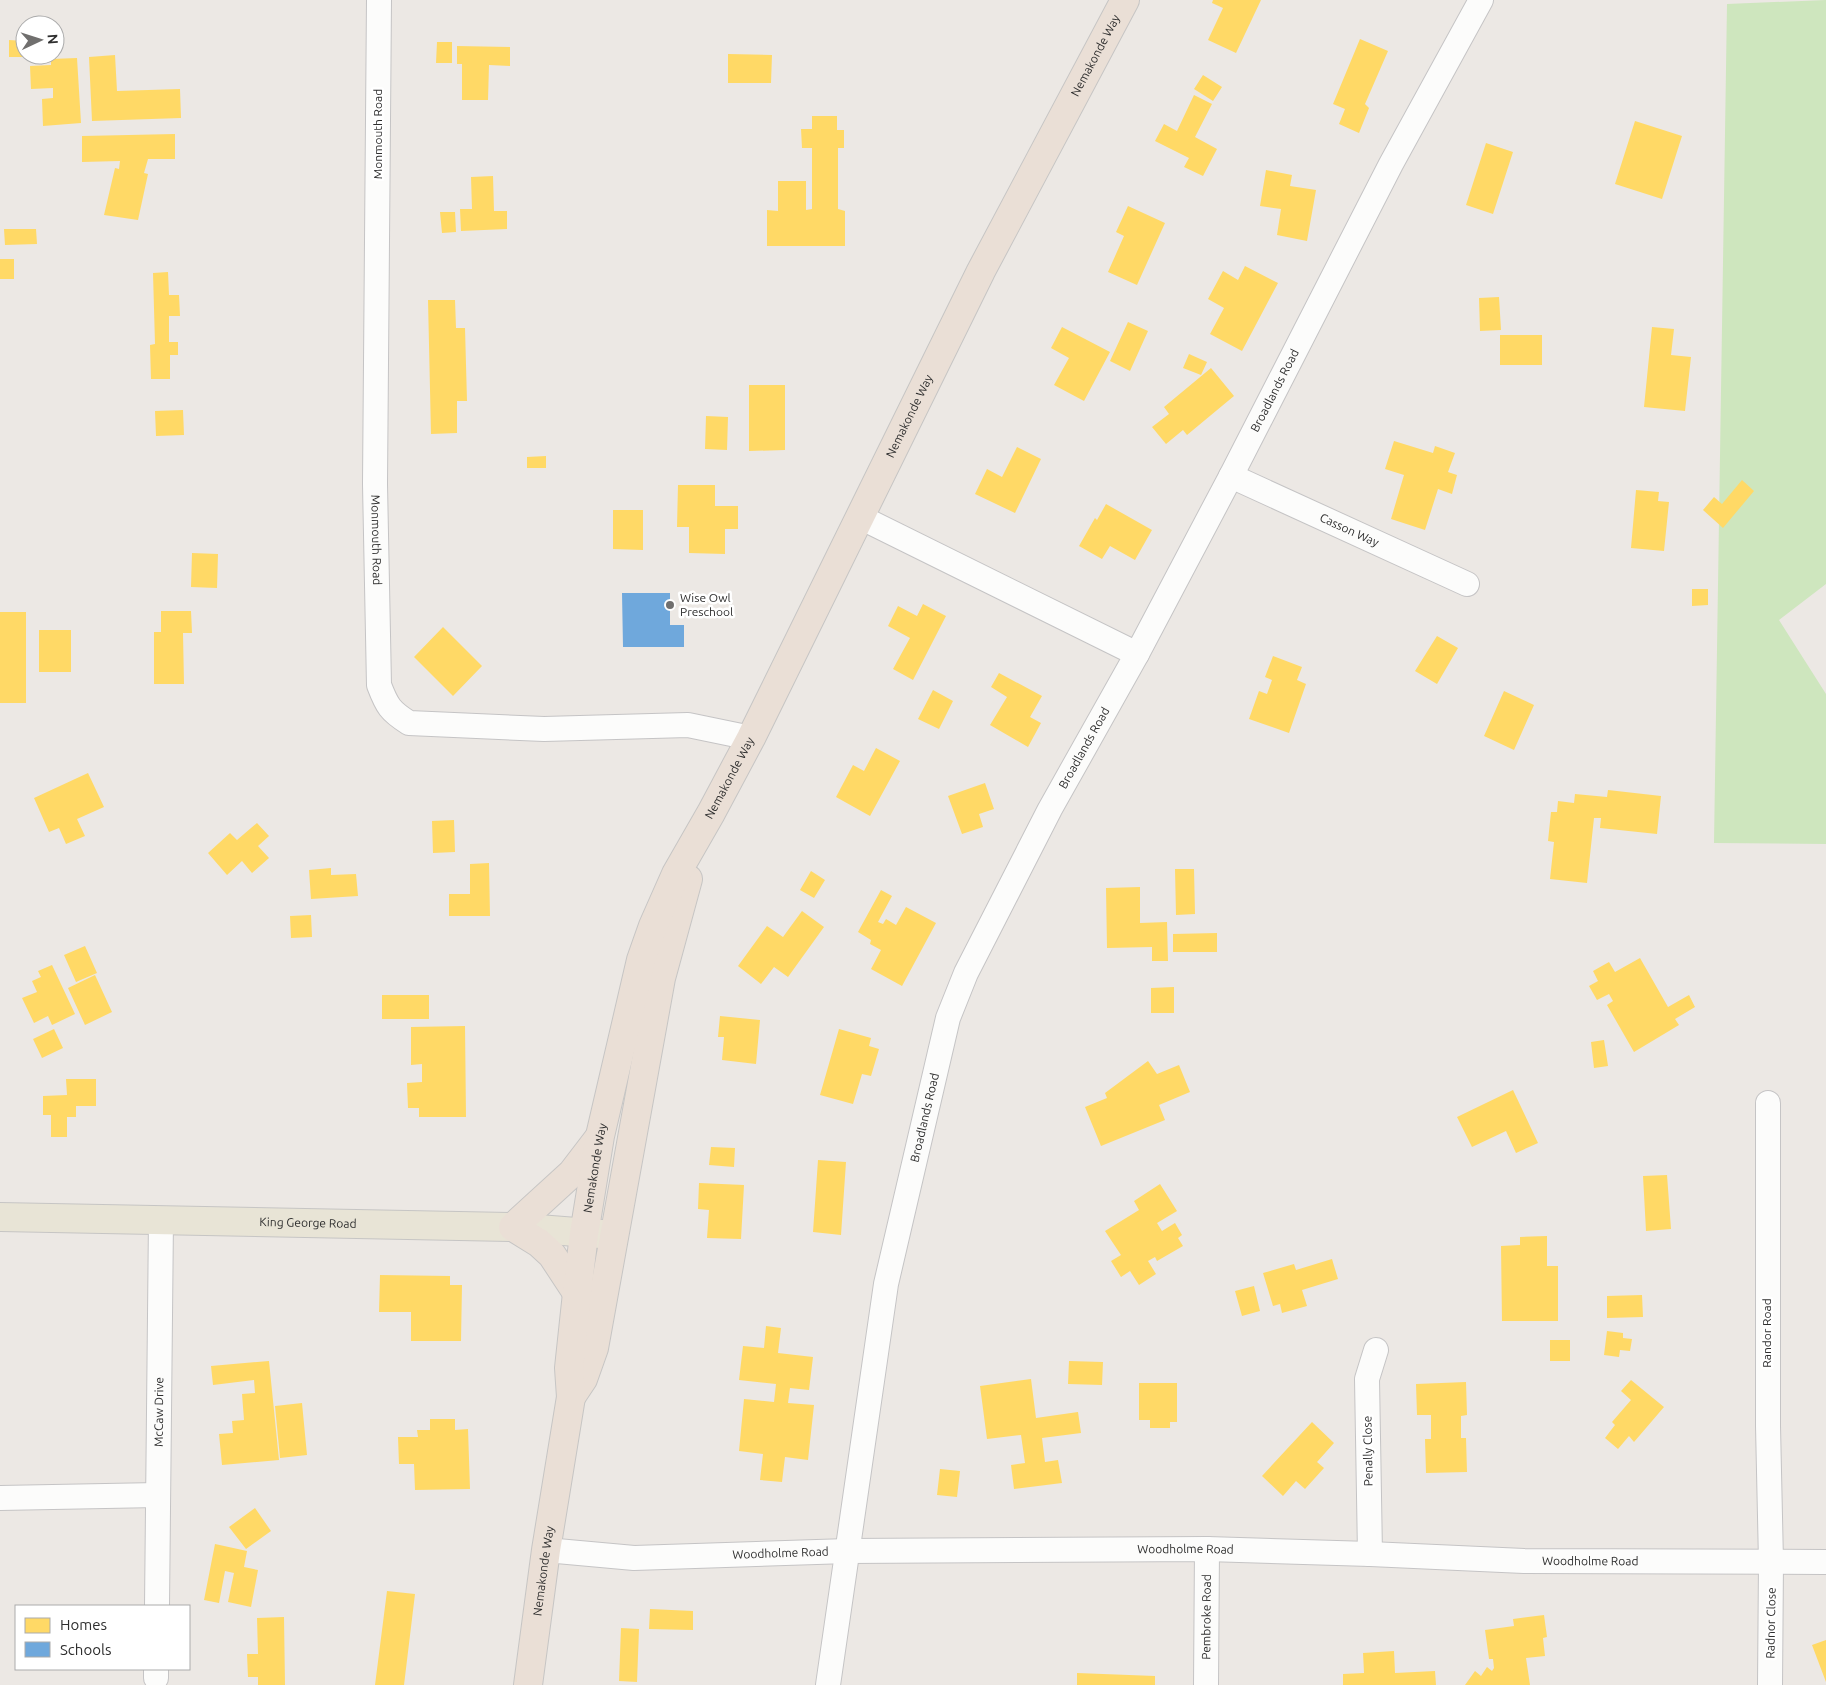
<svg xmlns="http://www.w3.org/2000/svg" width="1826" height="1685" font-family="Ubuntu,sans-serif">
<rect width="100%" height="100%" fill="#ece8e4"/>
<path fill="#cee6be" d="M 1826,0 L 1826,584 L 1779,620 L 1826,694 L 1826,844 L 1714,843 L 1727,4 Z"/>
<path fill="#ffd966" d="M 1213,0 L 1261,0 L 1236,53 L 1208,40 L 1223,8 L 1212,3 Z
M 1360,39 L 1388,51 L 1365,104 L 1369,108 L 1359,133 L 1339,124 L 1345,109 L 1333,104 Z
M 9,40 L 25,41 L 25,55 L 30,55 L 30,57 L 9,57 Z
M 437,42 L 452,42 L 452,63 L 436,63 Z
M 457,46 L 510,47 L 510,66 L 489,65 L 488,100 L 462,100 L 462,64 L 457,64 Z
M 728,54 L 772,55 L 771,83 L 728,83 Z
M 115,55 L 117,91 L 180,89 L 181,118 L 92,121 L 89,57 Z
M 77,58 L 81,123 L 43,126 L 42,99 L 53,98 L 53,88 L 31,89 L 30,66 L 51,65 L 51,59 Z
M 1203,75 L 1222,87 L 1213,101 L 1194,89 Z
M 1194,95 L 1212,104 L 1195,137 L 1217,149 L 1203,176 L 1184,167 L 1189,158 L 1155,141 L 1164,124 L 1177,131 Z
M 812,116 L 837,116 L 837,130 L 844,130 L 844,148 L 838,148 L 838,209 L 845,211 L 845,246 L 767,246 L 767,210 L 778,211 L 778,181 L 806,181 L 806,210 L 812,209 L 812,148 L 802,148 L 801,129 L 812,129 Z
M 1635,121 L 1682,136 L 1662,199 L 1615,184 Z
M 175,134 L 175,159 L 148,159 L 144,173 L 148,174 L 138,220 L 104,215 L 115,168 L 119,169 L 120,161 L 82,162 L 82,136 Z
M 1486,143 L 1513,152 L 1493,214 L 1466,205 Z
M 1266,170 L 1292,175 L 1290,186 L 1316,190 L 1307,241 L 1277,235 L 1281,209 L 1260,206 Z
M 493,176 L 494,211 L 507,211 L 507,229 L 461,231 L 460,209 L 472,209 L 471,177 Z
M 1128,206 L 1165,223 L 1137,285 L 1108,272 L 1124,236 L 1116,232 Z
M 440,212 L 455,212 L 456,232 L 442,233 Z
M 4,229 L 36,229 L 37,244 L 5,245 Z
M 0,259 L 14,259 L 14,279 L 0,279 Z
M 1245,266 L 1278,283 L 1242,351 L 1210,334 L 1224,308 L 1208,299 L 1223,271 L 1238,280 Z
M 168,272 L 169,295 L 179,295 L 180,316 L 169,316 L 169,342 L 178,342 L 178,355 L 170,355 L 170,379 L 151,379 L 150,345 L 155,344 L 153,273 Z
M 1499,297 L 1501,330 L 1480,331 L 1479,298 Z
M 428,300 L 455,300 L 456,328 L 465,328 L 467,401 L 457,401 L 457,433 L 431,434 Z
M 1128,322 L 1148,331 L 1130,371 L 1110,361 Z
M 1062,327 L 1110,352 L 1084,401 L 1054,385 L 1069,358 L 1051,348 Z
M 1652,327 L 1674,329 L 1671,355 L 1691,357 L 1685,411 L 1644,407 Z
M 1500,335 L 1542,335 L 1542,365 L 1500,365 Z
M 1189,354 L 1207,362 L 1201,375 L 1183,368 Z
M 1211,368 L 1234,396 L 1187,435 L 1183,430 L 1166,444 L 1152,427 L 1169,414 L 1164,407 Z
M 749,385 L 785,385 L 785,450 L 749,451 Z
M 183,410 L 184,435 L 156,436 L 155,411 Z
M 706,416 L 728,417 L 727,450 L 705,449 Z
M 1394,441 L 1433,453 L 1435,446 L 1455,453 L 1448,472 L 1457,475 L 1452,494 L 1438,489 L 1425,530 L 1391,519 L 1404,475 L 1385,469 Z
M 1017,447 L 1041,459 L 1015,513 L 975,494 L 987,469 L 1002,477 Z
M 546,456 L 546,468 L 527,468 L 527,457 Z
M 1742,480 L 1754,491 L 1723,528 L 1703,510 L 1714,497 L 1722,504 Z
M 678,485 L 715,485 L 715,506 L 738,506 L 738,529 L 725,529 L 725,554 L 689,553 L 689,527 L 677,527 Z
M 1636,490 L 1659,492 L 1658,501 L 1669,502 L 1664,551 L 1631,548 Z
M 1106,504 L 1152,530 L 1135,560 L 1110,546 L 1102,559 L 1079,546 L 1095,518 L 1097,520 Z
M 613,510 L 643,510 L 643,550 L 613,549 Z
M 192,553 L 218,554 L 217,588 L 191,587 Z
M 1692,589 L 1708,589 L 1708,605 L 1692,606 Z
M 923,604 L 946,616 L 913,680 L 893,669 L 910,638 L 888,626 L 898,606 L 917,616 Z
M 161,611 L 191,611 L 192,633 L 183,633 L 184,684 L 154,684 L 154,632 L 161,632 Z
M 0,612 L 26,612 L 26,703 L 0,703 Z
M 443,627 L 482,666 L 453,696 L 414,657 Z
M 39,630 L 71,630 L 71,672 L 39,672 Z
M 1437,636 L 1458,648 L 1437,684 L 1415,671 Z
M 1273,656 L 1302,667 L 1297,680 L 1306,684 L 1289,733 L 1249,719 L 1259,691 L 1267,694 L 1272,680 L 1265,677 Z
M 999,673 L 1042,696 L 1030,717 L 1041,723 L 1028,747 L 990,725 L 1007,697 L 991,687 Z
M 933,690 L 953,701 L 939,729 L 918,719 Z
M 1504,691 L 1534,705 L 1514,750 L 1484,736 Z
M 876,748 L 900,761 L 870,816 L 836,797 L 853,765 L 864,771 Z
M 88,773 L 104,807 L 77,819 L 85,836 L 66,844 L 59,828 L 49,832 L 34,798 Z
M 985,783 L 994,809 L 979,814 L 983,827 L 962,834 L 948,796 Z
M 1608,790 L 1661,796 L 1657,834 L 1600,828 L 1601,818 L 1594,818 L 1587,883 L 1550,879 L 1554,842 L 1548,841 L 1551,812 L 1557,812 L 1558,801 L 1574,803 L 1575,794 L 1607,797 Z
M 454,820 L 455,852 L 433,853 L 432,821 Z
M 257,823 L 269,836 L 258,846 L 269,858 L 252,873 L 242,861 L 227,875 L 208,853 L 230,833 L 237,840 Z
M 489,863 L 490,916 L 449,916 L 449,894 L 470,894 L 470,864 Z
M 331,868 L 331,875 L 356,874 L 358,896 L 311,899 L 309,870 Z
M 1175,869 L 1194,869 L 1195,914 L 1176,915 Z
M 811,871 L 825,880 L 814,898 L 800,890 Z
M 1140,887 L 1140,923 L 1167,922 L 1168,961 L 1152,961 L 1152,947 L 1107,948 L 1106,888 Z
M 881,890 L 892,896 L 878,922 L 883,924 L 886,919 L 896,925 L 906,907 L 936,923 L 902,986 L 871,969 L 881,950 L 870,944 L 871,940 L 858,932 Z
M 802,911 L 824,927 L 788,977 L 774,967 L 761,984 L 738,966 L 767,926 L 783,937 Z
M 311,915 L 312,937 L 291,938 L 290,916 Z
M 1217,933 L 1217,952 L 1173,952 L 1173,934 Z
M 85,946 L 97,973 L 76,982 L 64,955 Z
M 1640,958 L 1668,1007 L 1689,995 L 1695,1007 L 1675,1019 L 1679,1025 L 1634,1052 L 1607,1005 L 1613,1001 L 1609,994 L 1597,1000 L 1589,986 L 1598,981 L 1593,971 L 1609,962 L 1615,972 Z
M 52,965 L 75,1014 L 52,1025 L 48,1016 L 34,1023 L 22,998 L 37,992 L 32,981 L 41,977 L 38,971 Z
M 95,975 L 112,1012 L 85,1025 L 68,988 Z
M 1174,987 L 1174,1013 L 1151,1013 L 1151,988 Z
M 382,995 L 429,995 L 429,1019 L 382,1019 Z
M 720,1016 L 760,1020 L 756,1064 L 722,1060 L 724,1037 L 718,1037 Z
M 465,1026 L 466,1117 L 419,1117 L 419,1108 L 408,1108 L 407,1083 L 422,1082 L 422,1064 L 411,1065 L 411,1027 Z
M 54,1029 L 63,1048 L 42,1058 L 33,1039 Z
M 839,1029 L 871,1038 L 869,1046 L 879,1049 L 871,1076 L 862,1074 L 853,1104 L 820,1095 Z
M 1604,1040 L 1608,1066 L 1594,1068 L 1591,1042 Z
M 1148,1061 L 1157,1074 L 1179,1065 L 1190,1092 L 1159,1105 L 1165,1120 L 1101,1146 L 1085,1107 L 1107,1098 L 1105,1093 Z
M 66,1079 L 96,1079 L 96,1106 L 76,1106 L 76,1117 L 67,1117 L 67,1137 L 51,1137 L 51,1115 L 43,1115 L 43,1096 L 67,1095 Z
M 1513,1090 L 1538,1143 L 1516,1153 L 1506,1131 L 1472,1147 L 1457,1117 Z
M 711,1147 L 735,1148 L 734,1167 L 709,1165 Z
M 818,1160 L 846,1162 L 841,1235 L 813,1232 Z
M 1667,1175 L 1671,1229 L 1646,1231 L 1643,1176 Z
M 699,1183 L 744,1185 L 741,1239 L 707,1238 L 709,1210 L 698,1209 Z
M 1160,1184 L 1177,1211 L 1157,1223 L 1162,1231 L 1175,1223 L 1182,1235 L 1178,1238 L 1183,1246 L 1157,1261 L 1155,1257 L 1148,1261 L 1156,1274 L 1139,1285 L 1130,1271 L 1121,1277 L 1111,1261 L 1121,1255 L 1105,1231 L 1139,1210 L 1134,1201 Z
M 1547,1236 L 1547,1266 L 1558,1266 L 1558,1321 L 1502,1321 L 1501,1246 L 1520,1245 L 1520,1237 Z
M 1332,1259 L 1338,1279 L 1302,1290 L 1307,1306 L 1282,1313 L 1280,1304 L 1273,1306 L 1263,1273 L 1294,1264 L 1296,1270 Z
M 380,1275 L 450,1276 L 450,1285 L 462,1285 L 461,1341 L 411,1341 L 411,1312 L 379,1312 Z
M 1254,1286 L 1260,1311 L 1242,1316 L 1235,1291 Z
M 1642,1295 L 1643,1317 L 1607,1318 L 1607,1296 Z
M 766,1326 L 781,1328 L 778,1353 L 813,1357 L 809,1390 L 790,1388 L 788,1403 L 814,1405 L 808,1460 L 785,1457 L 782,1482 L 760,1480 L 763,1454 L 739,1451 L 744,1399 L 774,1402 L 776,1384 L 739,1380 L 743,1346 L 764,1348 Z
M 1607,1331 L 1623,1333 L 1623,1338 L 1632,1339 L 1630,1351 L 1620,1350 L 1619,1357 L 1604,1355 Z
M 1550,1340 L 1570,1340 L 1570,1361 L 1550,1361 Z
M 269,1361 L 279,1460 L 222,1465 L 219,1434 L 233,1433 L 232,1421 L 244,1420 L 242,1394 L 255,1393 L 254,1380 L 213,1385 L 211,1366 Z
M 1069,1361 L 1103,1362 L 1102,1385 L 1068,1384 Z
M 1031,1379 L 1036,1418 L 1078,1412 L 1081,1433 L 1042,1438 L 1045,1462 L 1058,1460 L 1062,1483 L 1014,1489 L 1011,1465 L 1025,1463 L 1021,1435 L 987,1439 L 980,1386 Z
M 1631,1380 L 1664,1407 L 1634,1442 L 1629,1436 L 1618,1449 L 1605,1438 L 1615,1425 L 1612,1422 L 1631,1400 L 1621,1391 Z
M 1466,1382 L 1467,1415 L 1461,1416 L 1461,1438 L 1466,1438 L 1467,1472 L 1426,1473 L 1425,1439 L 1431,1439 L 1431,1415 L 1417,1415 L 1416,1384 Z
M 1139,1383 L 1177,1383 L 1177,1422 L 1170,1422 L 1170,1428 L 1150,1428 L 1150,1420 L 1139,1420 Z
M 302,1403 L 307,1455 L 280,1458 L 275,1406 Z
M 430,1419 L 455,1419 L 455,1430 L 468,1429 L 470,1489 L 415,1490 L 414,1464 L 399,1464 L 398,1437 L 418,1437 L 417,1430 L 430,1430 Z
M 1312,1422 L 1334,1443 L 1317,1462 L 1324,1468 L 1305,1489 L 1296,1481 L 1283,1496 L 1262,1476 Z
M 940,1469 L 960,1471 L 957,1497 L 937,1495 Z
M 255,1508 L 271,1531 L 246,1549 L 229,1527 Z
M 215,1544 L 247,1551 L 244,1567 L 258,1570 L 251,1607 L 228,1602 L 234,1573 L 225,1571 L 219,1603 L 204,1600 Z
M 387,1591 L 415,1594 L 404,1685 L 375,1685 Z
M 650,1609 L 693,1611 L 693,1630 L 649,1629 Z
M 1544,1615 L 1547,1637 L 1543,1638 L 1545,1656 L 1526,1658 L 1530,1685 L 1465,1685 L 1475,1671 L 1481,1676 L 1487,1667 L 1492,1671 L 1494,1668 L 1493,1659 L 1489,1659 L 1485,1630 L 1514,1626 L 1513,1619 Z
M 284,1617 L 285,1685 L 258,1685 L 258,1677 L 248,1677 L 247,1654 L 258,1654 L 257,1618 Z
M 621,1628 L 639,1629 L 637,1682 L 619,1681 Z
M 1826,1640 L 1826,1682 L 1812,1645 Z
M 1394,1651 L 1395,1673 L 1435,1671 L 1436,1685 L 1343,1685 L 1343,1674 L 1364,1673 L 1363,1653 Z
M 1077,1673 L 1155,1676 L 1155,1685 L 1077,1685 Z"/>
<path fill="#6fa8dc" d="M 622,593 L 670,593 L 670,625 L 684,625 L 684,647 L 623,647 Z"/>
<g fill="none" stroke-linecap="round" stroke-linejoin="round">
<g stroke="#c5c4c5" stroke-width="26">
<g id="minor">
<path id="s1" d="M 379,0 L 375,484 L 379,685 C 387,706 390,711 409,723 L 544,729 L 688,725 L 751,738"/>
<path id="s2" d="M 1231,476 L 1467,584"/>
<path d="M 860,517 L 1137,654"/>
<path d="M 1768,1103 L 1768,1426 L 1771,1562 L 1770,1685"/>
<path d="M 0,1498 L 158,1495"/>
<path id="s3" d="M 546,1550 L 634,1558 L 848,1551 L 1207,1549 L 1370,1554 L 1524,1561 L 1826,1562"/>
<path d="M 1370,1554 L 1367,1379 L 1376,1350"/>
<path id="s4" d="M 157,1606 L 161,1219"/>
<path d="M 156,1678 L 156,1669"/>
<path id="s5" d="M 828,1685 L 886,1284 L 948,1018 L 966,973 L 1050,809 L 1137,654 L 1231,476 L 1391,164 L 1481,0"/>
<path id="s6" d="M 1206,1685 L 1207,1549"/>
</g>
</g>
<g stroke="#c6c5c4" stroke-width="30">
<g id="major">
<path id="s7" d="M 0,1217 L 513,1227 L 614,1235"/>
</g>
</g>
<g stroke="#c6c5c4" stroke-width="30">
<g id="highway">
<path d="M 577,1293 L 552,1255 L 539,1243 L 513,1227 L 572,1173 L 598,1139"/>
<path d="M 571,1397 L 583,1379 L 594,1348 L 661,978 L 688,879"/>
<path id="s8" d="M 528,1685 L 546,1550 L 571,1397 L 569,1368 L 577,1293 L 584,1234 L 600,1136 L 641,960 L 653,926 L 676,874 L 711,813 L 751,738 L 981,271 L 1125,0"/>
</g>
</g>
<use href="#minor" stroke="#fcfcfb" stroke-width="24"/>
<use href="#major" stroke="#e8e4d6" stroke-width="28"/>
<use href="#highway" stroke="#eadfd6" stroke-width="28"/>
</g>
<circle fill="#706f6e" stroke="#fff" stroke-width="2" cx="670" cy="605" r="5"/>
<g text-anchor="middle" stroke-width="5" stroke-linejoin="round" paint-order="stroke">
<g font-size="12" fill="#2e2e2e" stroke="#fff">
<text dy="4" stroke="none"><textPath href="#s8" startOffset="1748">Nemakonde Way</textPath></text>
<text transform="translate(378 134) rotate(-90)" y="4">Monmouth Road</text>
<text dy="4" stroke="none"><textPath href="#s5" startOffset="1386">Broadlands Road</textPath></text>
<text dy="4" stroke="none"><textPath href="#s8" startOffset="1342">Nemakonde Way</textPath></text>
<text dy="4" stroke="none"><textPath href="#s2" startOffset="130">Casson Way</textPath></text>
<text dy="4" stroke="none"><textPath href="#s1" startOffset="540">Monmouth Road</textPath></text>
<text dy="4" stroke="none"><textPath href="#s5" startOffset="981">Broadlands Road</textPath></text>
<text dy="4" stroke="none"><textPath href="#s8" startOffset="938">Nemakonde Way</textPath></text>
<text dy="4" stroke="none"><textPath href="#s5" startOffset="576">Broadlands Road</textPath></text>
<text dy="4" stroke="none"><textPath href="#s8" startOffset="522">Nemakonde Way</textPath></text>
<text dy="4" stroke="none"><textPath href="#s7" startOffset="308">King George Road</textPath></text>
<text transform="translate(1767 1333) rotate(-90)" y="4">Randor Road</text>
<text dy="4" stroke="none"><textPath href="#s4" startOffset="194">McCaw Drive</textPath></text>
<text transform="translate(1368 1451) rotate(-91)" y="4">Penally Close</text>
<text dy="4" stroke="none"><textPath href="#s3" startOffset="640">Woodholme Road</textPath></text>
<text dy="4" stroke="none"><textPath href="#s3" startOffset="235">Woodholme Road</textPath></text>
<text dy="4" stroke="none"><textPath href="#s3" startOffset="1045">Woodholme Road</textPath></text>
<text dy="4" stroke="none"><textPath href="#s8" startOffset="115">Nemakonde Way</textPath></text>
<text dy="4" stroke="none"><textPath href="#s6" startOffset="68">Pembroke Road</textPath></text>
<text transform="translate(1771 1623) rotate(-89)" y="4">Radnor Close</text>
</g>
<g font-size="12" fill="#2e2e2e" stroke="#fff" text-anchor="start">
<text x="680" y="602">Wise Owl<tspan x="680" dy="14">Preschool</tspan></text>
</g>
</g>
<rect x="15" y="1605" width="175" height="65" fill="#ffffff" stroke="#ababab"/>
<rect x="25" y="1618" width="25" height="15" fill="#ffd966" stroke="#ababab"/>
<text x="60" y="1630" font-size="15" fill="#2e2e2e">Homes</text>
<rect x="25" y="1642" width="25" height="15" fill="#6fa8dc" stroke="#ababab"/>
<text x="60" y="1655" font-size="15" fill="#2e2e2e">Schools</text>
<g transform="translate(40 40) rotate(86)"><circle r="24" fill="#ffffff" stroke="#ababab"/>
<path d="M0-4L9 19L0 12L-9 19Z" fill="#706f6e"/>
<text y="-8" font-size="14" font-weight="bold" text-anchor="middle" fill="#2e2e2e">N</text>
</g>
</svg>
